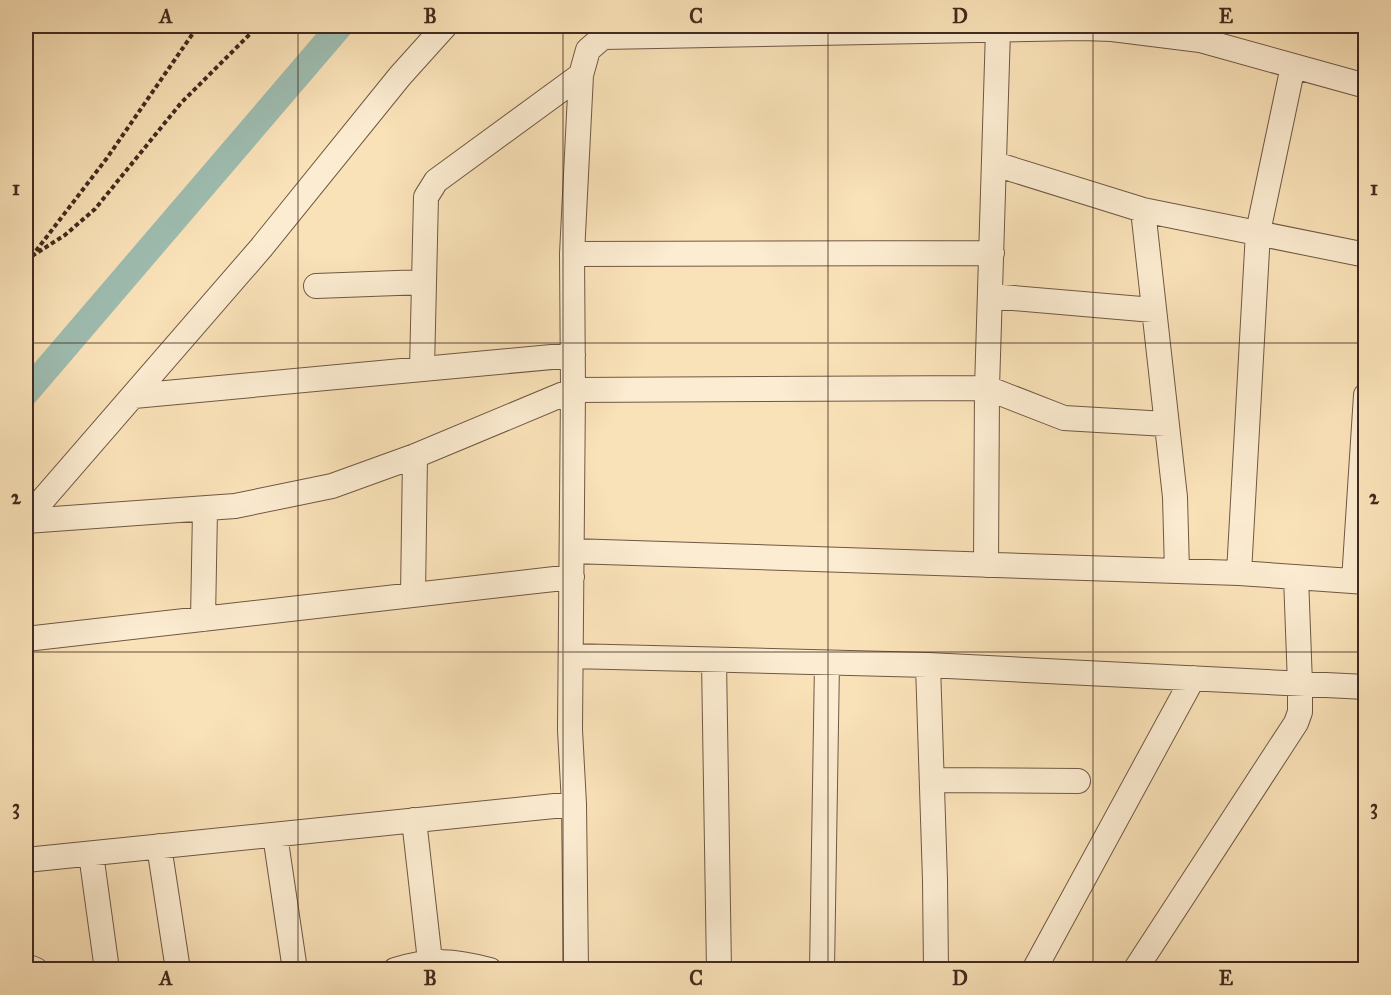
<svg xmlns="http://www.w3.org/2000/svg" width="1391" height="995" font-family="'IM FELL Great Primer',serif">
<rect width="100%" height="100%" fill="#fae2b8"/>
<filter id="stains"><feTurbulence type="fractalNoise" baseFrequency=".00333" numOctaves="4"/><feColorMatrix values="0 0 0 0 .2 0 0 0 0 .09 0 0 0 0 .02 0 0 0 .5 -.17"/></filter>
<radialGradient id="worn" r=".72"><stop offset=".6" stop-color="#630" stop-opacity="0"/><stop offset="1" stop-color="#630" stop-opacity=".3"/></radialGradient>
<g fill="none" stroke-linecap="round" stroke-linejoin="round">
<path stroke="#9ebdb1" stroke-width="26" d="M 26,393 L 340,26"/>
<g stroke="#6f5844" stroke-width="26">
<path id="street" d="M 995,164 L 1143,210 L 1366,255
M 1143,210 L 1175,497 L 1177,571
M 572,254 L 992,253
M 316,286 L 424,282
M 990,296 L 1153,310
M 422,369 L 426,197 L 436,181 L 581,75
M 134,396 L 573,355
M 26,519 L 261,248 L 400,76 L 445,26
M 26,521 L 235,506 L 332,486 L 415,456 L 573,390 L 987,388 L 1064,418 L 1166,424
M 572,551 L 1239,573 L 1366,582
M 986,565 L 987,388 L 998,30
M 1239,573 L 1258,232 L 1293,66
M 1354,581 L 1366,395
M 413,595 L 415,456
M 203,619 L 205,510
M 26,639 L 572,577
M 571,656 L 928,665 L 1366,687
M 714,661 L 719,970
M 928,665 L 935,880 L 936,970
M 932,780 L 1078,781
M 414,820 L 430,961
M 275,835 L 295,970
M 159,846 L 178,970
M 91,854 L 107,970
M 26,860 L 574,804
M 26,966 L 36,970
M 395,970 C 432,959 453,960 490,970
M 576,970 L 574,804 L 570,730 L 573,390 L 572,254 L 581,75 L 588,50 L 603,37 L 1082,28 L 1112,29 L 1200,40 L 1366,86
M 822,970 L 827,663
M 1034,970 L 1193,678
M 1135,970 L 1296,723 L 1300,712 L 1300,684 L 1296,577"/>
</g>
<path stroke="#412a1e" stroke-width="4" stroke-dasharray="4.5 3" stroke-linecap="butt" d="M 32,256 L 65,235 L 95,209 L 181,103 L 258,26
M 26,262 L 32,256 L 107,158 L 198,26"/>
<use href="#street" stroke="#fcecd1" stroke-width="24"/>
</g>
<path fill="none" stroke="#412a1e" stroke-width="1.5" stroke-opacity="0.55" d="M 298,26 L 298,970M 563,26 L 563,970M 828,26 L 828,970M 1093,26 L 1093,970M 26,343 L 1366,343M 26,652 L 1366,652"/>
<rect width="1391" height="995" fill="none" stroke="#fae2b8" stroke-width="66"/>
<rect x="33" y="33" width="1325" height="929" fill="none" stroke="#412a1e" stroke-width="2"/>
<g font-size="20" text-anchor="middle" font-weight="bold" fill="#412a1e">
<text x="166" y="23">A</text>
<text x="430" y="23">B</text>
<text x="696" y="23">C</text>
<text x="960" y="23">D</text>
<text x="1226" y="23">E</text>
<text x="16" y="195">1</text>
<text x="1374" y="195">1</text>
<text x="16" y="504">2</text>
<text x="1374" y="504">2</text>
<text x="16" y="814">3</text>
<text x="1374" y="814">3</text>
<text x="166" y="985">A</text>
<text x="430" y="985">B</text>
<text x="696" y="985">C</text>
<text x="960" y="985">D</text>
<text x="1226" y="985">E</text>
</g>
<rect width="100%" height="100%" filter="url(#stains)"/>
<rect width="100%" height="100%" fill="url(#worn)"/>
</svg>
